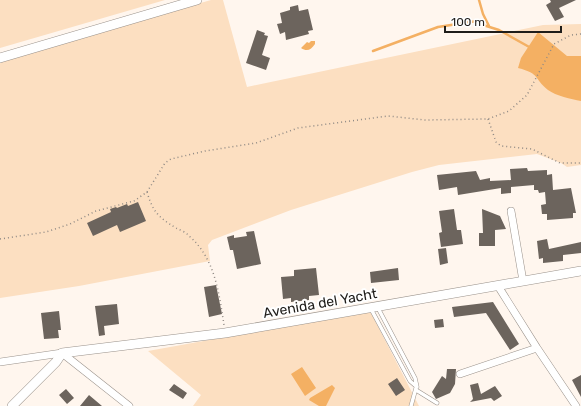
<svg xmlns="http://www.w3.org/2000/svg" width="581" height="406" font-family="Rubik,sans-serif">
<rect width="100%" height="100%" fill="#fff6ee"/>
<path fill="#fcdfc1" d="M 0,0 L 165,0 L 0,48 Z
M 211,0 L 223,0 L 247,87 L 543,25 L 581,24 L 581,165 L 567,167 L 561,163 L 537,154 L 439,165 L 412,172 L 291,210 L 212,240 L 208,245 L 210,261 L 79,286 L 0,298 L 0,61 Z
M 370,311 L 419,406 L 193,406 L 201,395 L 148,351 Z"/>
<path fill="#f4b063" d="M 538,32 L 567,56 L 581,56 L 581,101 C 571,99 556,96 548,90 C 533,78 541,74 518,68 L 521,58 Z
M 311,41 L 315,41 L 315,44 C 311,50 307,52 301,48 L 307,42 L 309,43 Z
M 302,367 L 316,388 L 305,396 L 291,374 Z
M 332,385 L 335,388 L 326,406 L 319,406 L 309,400 L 310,398 Z"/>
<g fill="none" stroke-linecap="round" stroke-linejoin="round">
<path stroke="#f4b063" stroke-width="2.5" d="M 479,0 L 483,14 L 489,26
M 373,51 L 438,27 L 477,21 L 480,24 L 499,30 L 531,48"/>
</g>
<path fill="#6c645d" d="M 550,0 L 576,0 L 559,8 L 564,17 L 555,21 L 546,5 L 551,2 Z
M 298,5 L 299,11 L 308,9 L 313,30 L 308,31 L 309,34 L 286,40 L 285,32 L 280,34 L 277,24 L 282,23 L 280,13 L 290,10 L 290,7 Z
M 257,30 L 265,33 L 264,35 L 268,36 L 262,55 L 270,58 L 266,70 L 246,63 Z
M 527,168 L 528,171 L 547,170 L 547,175 L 552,174 L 553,190 L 571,188 L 576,213 L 573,213 L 573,218 L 547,220 L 547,214 L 542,214 L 541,205 L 546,204 L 545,192 L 539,193 L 538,190 L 534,190 L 534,185 L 511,187 L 511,193 L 501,194 L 501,188 L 458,195 L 457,187 L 439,190 L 437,175 L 476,171 L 480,180 L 490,178 L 490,181 L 511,180 L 510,169 Z
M 138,202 L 146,221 L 120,232 L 117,225 L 93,236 L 87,223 L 111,212 L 110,209 L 116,207 L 117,208 L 127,204 L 128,206 Z
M 454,209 L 457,230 L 461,230 L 463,244 L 441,247 L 439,233 L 442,232 L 439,211 Z
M 482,209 L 500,216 L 506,229 L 495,230 L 495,246 L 479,246 L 479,233 L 483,233 Z
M 254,231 L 261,264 L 237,269 L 233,250 L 230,250 L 227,237 L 234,235 L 234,238 L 247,236 L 246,232 Z
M 547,239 L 549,249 L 581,242 L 581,253 L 563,255 L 563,261 L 543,263 L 543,258 L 539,259 L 537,241 Z
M 446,248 L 448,263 L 440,265 L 438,249 Z
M 316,268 L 319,295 L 309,296 L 309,300 L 291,302 L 291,298 L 283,299 L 281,277 L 294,276 L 294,270 Z
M 398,268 L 399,280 L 371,283 L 370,272 Z
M 216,285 L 222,314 L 209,317 L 204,287 Z
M 493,302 L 519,344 L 510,350 L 486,313 L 454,317 L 452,307 Z
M 117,304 L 119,324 L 104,326 L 105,335 L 99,336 L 95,306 Z
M 59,311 L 61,330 L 58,330 L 59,338 L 44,339 L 41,313 Z
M 443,319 L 444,327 L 435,328 L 434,320 Z
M 447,369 L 456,369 L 455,384 L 450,393 L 436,399 L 432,392 L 442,376 L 446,379 Z
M 581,375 L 581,397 L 572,380 Z
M 397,378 L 405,390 L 396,396 L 388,384 Z
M 478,383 L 481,394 L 495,386 L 502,396 L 494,401 L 491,398 L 470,402 L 473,399 L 470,385 Z
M 174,384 L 187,393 L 183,399 L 169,390 Z
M 66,389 L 74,398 L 67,404 L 59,395 Z
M 89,395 L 102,406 L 80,406 Z"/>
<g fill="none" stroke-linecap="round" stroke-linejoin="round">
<g stroke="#9a928b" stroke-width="4.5">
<path id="service" d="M 371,309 L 410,381 L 417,387 L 415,378 L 378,308
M 416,390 L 437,403
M 411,406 L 416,388"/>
</g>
<g stroke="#9a928b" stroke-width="8">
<path id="minor" d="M 511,211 L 523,281
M 498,286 L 537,348 L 576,406
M 0,362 L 62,353 L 129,406
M 460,374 L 537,348"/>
</g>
<g stroke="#9a928b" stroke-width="10">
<path id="tertiary" d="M 0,58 L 197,0
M 12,406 L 56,362 L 62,353 L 225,333 L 581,271"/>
</g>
<path stroke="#908a85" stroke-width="1.5" stroke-dasharray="1 3" stroke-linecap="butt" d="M 488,119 L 496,142 L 501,146 L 532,149 L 560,163 L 581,163
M 147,192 C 153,212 158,217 176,228 C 180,230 186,232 189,236 C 215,258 219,293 224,325
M 0,239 L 46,232 L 70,224 L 96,211 L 134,201 L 147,192 L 165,163 L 171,159 L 205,151 L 256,143 L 298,128 L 388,116 L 425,120 L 488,119 L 509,111 L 527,95 L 554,44 L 571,35 L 581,34"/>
<use href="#service" stroke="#fff" stroke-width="3.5"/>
<use href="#minor" stroke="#fff" stroke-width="7"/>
<use href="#tertiary" stroke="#fff" stroke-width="9"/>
</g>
<g text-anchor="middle" stroke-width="4" stroke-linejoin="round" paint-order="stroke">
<g font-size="14" fill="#1f1d1a" stroke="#fff">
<text transform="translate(320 303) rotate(-10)" y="5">Avenida del Yacht</text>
</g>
</g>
<path d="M445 26v6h116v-6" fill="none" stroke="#1f1d1a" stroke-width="2"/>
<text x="451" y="26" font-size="12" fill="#1f1d1a" stroke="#ffffff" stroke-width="3" paint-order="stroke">100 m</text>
</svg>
